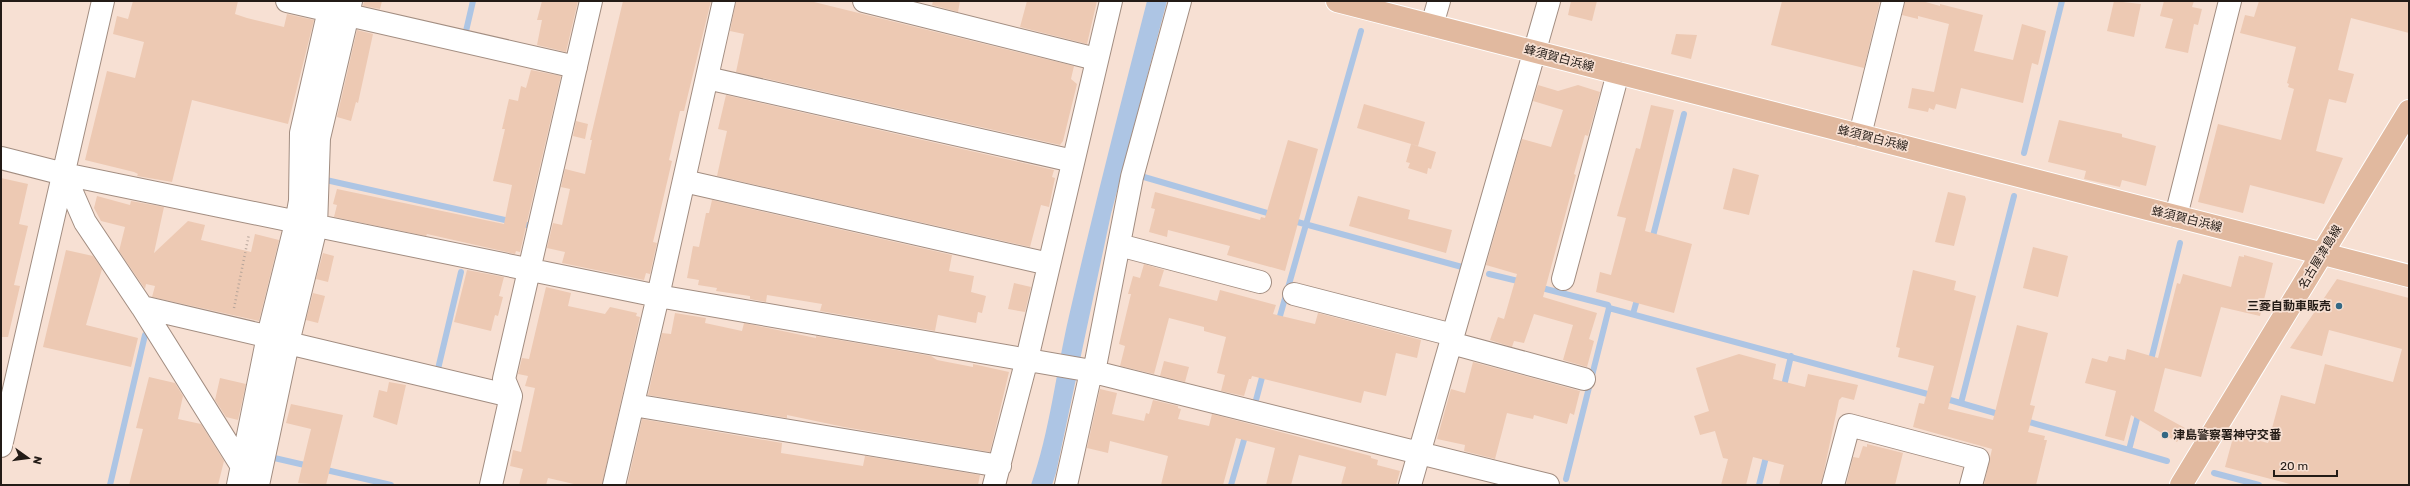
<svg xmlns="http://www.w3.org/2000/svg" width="2410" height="486" font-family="Rubik,'Noto Sans JP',sans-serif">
<rect width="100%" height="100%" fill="#f7e0d3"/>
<path fill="#adc5e4" d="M 1147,1 L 1167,1 L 1111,214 L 1056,473 L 1052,485 L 1031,485 C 1050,431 1056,372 1069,316 C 1093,211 1120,106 1147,1 Z"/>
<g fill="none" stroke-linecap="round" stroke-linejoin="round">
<path stroke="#adc5e4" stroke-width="6" d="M 466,31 L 473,1
M 2024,153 L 2062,1
M 1144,177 L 1274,215
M 326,180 L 527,225
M 1290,220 L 1462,267
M 1652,240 L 1684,114
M 1489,274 L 1522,282
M 1538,287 L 1608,305 L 1609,308 L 1935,396
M 1633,314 L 1638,296
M 1278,323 L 1361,31
M 2150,364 L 2180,243
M 438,369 L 461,272
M 1783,390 L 1791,356
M 1943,398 L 2002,415
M 1256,400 L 1264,370
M 1961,403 L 2014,196
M 2022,420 L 2129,450 L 2139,411
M 2129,450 L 2167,461
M 270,457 L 309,466
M 322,469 L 391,485
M 2214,473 L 2259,485
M 1566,479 L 1609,308
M 110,485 L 145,335
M 1231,485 L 1246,433
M 1759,485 L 1767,453"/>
</g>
<path fill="#edc9b3" d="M 133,1 L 238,1 L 235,14 L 247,18 L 284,27 L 287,14 L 314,20 L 288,124 L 192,100 L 172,182 L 137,176 L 138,174 L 134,172 L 85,160 L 107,71 L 135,78 L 144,42 L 113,34 L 117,16 L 128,19 Z
M 364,1 L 382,1 L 380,9 L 363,6 Z
M 542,1 L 578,1 L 566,52 L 537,45 L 542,20 L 537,20 Z
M 623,1 L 711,1 L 684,111 L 680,111 L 669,160 L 672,161 L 653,242 L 657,243 L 650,274 L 646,273 L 644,280 L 562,263 L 565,252 L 547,248 L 553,223 L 562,225 L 570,189 L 561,187 L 565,169 L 585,174 L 592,140 L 590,140 Z
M 736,1 L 810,1 L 1074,66 L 1071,79 L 1077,84 L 1063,141 L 1060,145 L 736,72 L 744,34 L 730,31 Z
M 933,1 L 960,1 L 958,12 L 932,5 Z
M 1027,1 L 1097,1 L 1087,44 L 1020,27 Z
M 1571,1 L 1597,1 L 1592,21 L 1568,15 Z
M 1782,1 L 1880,1 L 1864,68 L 1771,45 Z
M 1905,1 L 1922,1 L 1940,6 L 1940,4 L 1983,15 L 1974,51 L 2013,60 L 2022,24 L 2046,31 L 2038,65 L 2032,63 L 2023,103 L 1961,88 L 1956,109 L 1936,104 L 1934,110 L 1929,108 L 1928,112 L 1908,108 L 1912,88 L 1934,92 L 1949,24 L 1918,16 L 1918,19 L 1902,15 Z
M 2114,1 L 2141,4 L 2134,37 L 2107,31 Z
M 2164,1 L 2194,1 L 2192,7 L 2202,9 L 2198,25 L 2194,24 L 2188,53 L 2165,48 L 2173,19 L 2160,16 Z
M 2259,1 L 2409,1 L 2409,33 L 2351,18 L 2338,70 L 2354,74 L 2346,103 L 2329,99 L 2316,151 L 2343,158 L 2324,204 L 2250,185 L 2243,213 L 2198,202 L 2218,124 L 2281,140 L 2294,89 L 2288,87 L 2289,84 L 2287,83 L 2296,47 L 2240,33 L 2245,15 L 2254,17 Z
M 357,30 L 373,34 L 358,103 L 356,102 L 351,121 L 337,117 Z
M 1676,34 L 1697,35 L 1691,59 L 1671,54 Z
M 531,70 L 561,76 L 520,252 L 516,251 L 515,254 L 427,234 L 426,236 L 334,217 L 337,205 L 333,204 L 337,189 L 504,224 L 512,185 L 493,181 L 505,129 L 502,129 L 509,99 L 518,101 L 521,86 L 526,88 Z
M 1538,85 L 1558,91 L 1578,85 L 1600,92 L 1588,136 L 1585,135 L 1574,174 L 1576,175 L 1543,297 L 1597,313 L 1589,339 L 1594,341 L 1587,367 L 1563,360 L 1573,325 L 1534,314 L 1524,343 L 1514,341 L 1512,347 L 1490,340 L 1498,317 L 1504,319 L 1517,274 L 1486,265 L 1522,139 L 1551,147 L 1563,110 L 1533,101 Z
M 726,95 L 1054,170 L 1052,177 L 1055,178 L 1049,207 L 1041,205 L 1030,247 L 717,176 L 727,131 L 718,129 Z
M 1364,104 L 1425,122 L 1418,146 L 1357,128 Z
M 1651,105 L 1674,110 L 1645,231 L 1692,244 L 1674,313 L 1596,292 L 1600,272 L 1611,275 L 1626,218 L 1617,216 L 1636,148 L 1640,149 Z
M 2059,120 L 2122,134 L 2122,137 L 2156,146 L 2146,186 L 2122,180 L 2120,187 L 2084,179 L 2086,171 L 2048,162 Z
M 576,121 L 588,124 L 585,139 L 573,136 Z
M 1288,140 L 1318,149 L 1285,271 L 1227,255 L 1230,246 L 1168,230 L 1167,237 L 1149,232 L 1155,209 L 1151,208 L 1155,192 L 1260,220 L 1261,217 L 1265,218 Z
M 1411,144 L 1436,152 L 1431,169 L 1428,168 L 1427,174 L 1408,168 L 1410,163 L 1406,162 Z
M 1733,168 L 1759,175 L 1749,215 L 1723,209 Z
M 1,178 L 28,184 L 19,224 L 28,226 L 14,285 L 20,286 L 8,337 L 1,337 Z
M 1948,192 L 1965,196 L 1966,199 L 1954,246 L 1935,242 Z
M 97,196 L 130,205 L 131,201 L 164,207 L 154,253 L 188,221 L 205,225 L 201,240 L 251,252 L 255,234 L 279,240 L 259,321 L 152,297 L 155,286 L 146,284 L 145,289 L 119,251 L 125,227 L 101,221 L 94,208 Z
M 1358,196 L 1410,210 L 1408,219 L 1452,230 L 1446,253 L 1349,226 Z
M 712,200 L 952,255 L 949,271 L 974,276 L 971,292 L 986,296 L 982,313 L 978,312 L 976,323 L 938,315 L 935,331 L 820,311 L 822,304 L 767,295 L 766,302 L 750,299 L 750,296 L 716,291 L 717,288 L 698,285 L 699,280 L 687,278 L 693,246 L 699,247 L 706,213 L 709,213 Z
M 2033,247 L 2068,256 L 2058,297 L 2023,288 Z
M 66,250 L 93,256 L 102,269 L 86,325 L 138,338 L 131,367 L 43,347 Z
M 323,253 L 334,256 L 328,282 L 316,279 Z
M 2244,255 L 2273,263 L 2260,316 L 2221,307 L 2201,377 L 2165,368 L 2154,411 L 2185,428 L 2177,442 L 2131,415 L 2124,441 L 2105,436 L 2116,391 L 2085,383 L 2092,358 L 2107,362 L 2109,356 L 2125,360 L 2127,349 L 2158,358 L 2177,283 L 2180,284 L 2183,274 L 2231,287 L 2239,256 L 2244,257 Z
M 1144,264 L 1164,270 L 1159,286 L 1217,301 L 1220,290 L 1276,305 L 1273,314 L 1315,324 L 1318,313 L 1421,340 L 1417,358 L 1396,353 L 1386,396 L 1364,391 L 1361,403 L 1252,376 L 1251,379 L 1249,379 L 1244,396 L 1221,391 L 1225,375 L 1217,373 L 1226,337 L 1204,331 L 1204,327 L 1169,318 L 1154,374 L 1120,366 L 1125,346 L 1119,344 L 1131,294 L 1128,294 L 1133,276 L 1140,278 Z
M 467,270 L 504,277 L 499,296 L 503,297 L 498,316 L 495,315 L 491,331 L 454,322 Z
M 1913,270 L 1956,281 L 1954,290 L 1976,296 L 1948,409 L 1993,420 L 2017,325 L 2048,333 L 2030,405 L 2035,406 L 2028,432 L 2045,436 L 2044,440 L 2047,440 L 2036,485 L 1984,485 L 1992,449 L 1913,427 L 1919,403 L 1924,404 L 1934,366 L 1898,357 L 1900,348 L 1896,347 Z
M 2337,279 L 2409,298 L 2409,485 L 2294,485 L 2225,467 L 2234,434 L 2268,443 L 2281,395 L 2315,404 L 2325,364 L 2393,382 L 2402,349 L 2329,330 L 2322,356 L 2290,348 Z
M 1014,283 L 1031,287 L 1025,312 L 1008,309 Z
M 546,287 L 571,293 L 568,306 L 605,314 L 610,307 L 637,313 L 636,316 L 640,317 L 602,485 L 578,485 L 548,478 L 546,485 L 519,485 L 523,469 L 510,466 L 513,450 L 521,452 L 535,388 L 525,386 L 528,376 L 518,374 L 522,358 L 529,359 Z
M 313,293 L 325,296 L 318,323 L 306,320 Z
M 675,313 L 706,318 L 705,323 L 742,331 L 744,323 L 816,338 L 816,336 L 931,356 L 937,360 L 973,367 L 973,364 L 1009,372 L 990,452 L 844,427 L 787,415 L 787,418 L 648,395 L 662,333 L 671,334 Z
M 1739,354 L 1776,364 L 1773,379 L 1805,387 L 1808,374 L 1858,385 L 1854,400 L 1842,397 L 1839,400 L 1821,485 L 1779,485 L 1784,465 L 1753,457 L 1746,485 L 1721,485 L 1728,459 L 1723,458 L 1715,431 L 1700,435 L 1694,416 L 1709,411 L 1696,368 Z
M 1164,361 L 1189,367 L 1185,382 L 1160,376 Z
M 1473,362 L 1580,391 L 1574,415 L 1570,413 L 1567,424 L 1534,415 L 1533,419 L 1507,413 L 1495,459 L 1464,451 L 1465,445 L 1437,439 L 1451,389 L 1465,393 Z
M 149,377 L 175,383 L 183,396 L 178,419 L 201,424 L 224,461 L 218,485 L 129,485 L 143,429 L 136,428 Z
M 220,378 L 246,384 L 238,420 L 226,417 L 215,400 Z
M 389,382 L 406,385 L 397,425 L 373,417 L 379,390 L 387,392 Z
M 1100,389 L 1117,393 L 1112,414 L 1144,421 L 1146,413 L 1149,414 L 1153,400 L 1178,406 L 1178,408 L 1181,409 L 1178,419 L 1209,426 L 1212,414 L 1371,456 L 1371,458 L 1378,460 L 1377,465 L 1400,471 L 1396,485 L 1341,485 L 1346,467 L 1299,455 L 1291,485 L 1266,485 L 1275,448 L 1236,438 L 1223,485 L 1161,485 L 1168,456 L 1110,441 L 1108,453 L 1087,448 Z
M 291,404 L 343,415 L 326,485 L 298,483 L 311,429 L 286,423 Z
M 642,419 L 782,443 L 781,453 L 863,466 L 865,456 L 980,475 L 978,485 L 627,485 Z
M 1867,444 L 1903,453 L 1895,485 L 1846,485 L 1853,457 L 1859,458 L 1863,446 L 1867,447 Z"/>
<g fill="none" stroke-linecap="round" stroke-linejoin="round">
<g stroke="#a28d81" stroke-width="24">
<path id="minor" d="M 287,1 L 576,67
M 864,1 L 1096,59
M 1432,25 L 1439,1
M 707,78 L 1073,161
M 1860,135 L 1893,1
M 1,158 L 64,174 L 658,296 L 1086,370 L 1548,485
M 64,174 L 85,222 L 142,307 L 246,473
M 684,181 L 1049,264
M 2176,216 L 2230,1
M 1119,245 L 1260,282
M 1563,279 L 1618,73
M 1294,294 L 1453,335
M 142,307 L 283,340
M 288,343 L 511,396
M 1451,343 L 1584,379
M 1094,372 L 1132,177 L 1180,1
M 633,405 L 1000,466
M 1,446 L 103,1
M 238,485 L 268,336 L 296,223 L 300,201 L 301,133 L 331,1
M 258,485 L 288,343 L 316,227 L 319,138 L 351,1
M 491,485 L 511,396 L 504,379 L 591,1
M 614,485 L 658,296 L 724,1
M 994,485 L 1027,359 L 1111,1
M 1066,485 L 1091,372
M 1410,485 L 1549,1
M 1833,485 L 1849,425 L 1978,459 L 1971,485"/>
</g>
<g stroke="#fff" stroke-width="24">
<path id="major" d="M 1337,1 L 2409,276
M 2181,485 L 2409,111"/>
</g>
<path stroke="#b7a59a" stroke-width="2.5" stroke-dasharray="1 3" stroke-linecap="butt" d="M 234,308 L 249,234"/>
<use href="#minor" stroke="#fff" stroke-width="22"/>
<use href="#major" stroke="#e1b99f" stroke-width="22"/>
</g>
<g fill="#336884" stroke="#f7e0d3" stroke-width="1.5">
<circle cx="2339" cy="306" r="4"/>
<circle cx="2165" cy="435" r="4"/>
</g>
<g text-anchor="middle" stroke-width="3.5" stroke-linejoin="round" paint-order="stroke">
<g font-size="12" fill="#231b16" stroke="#f7e0d3">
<text transform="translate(1559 58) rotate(15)" y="4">蜂須賀白浜線</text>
<text transform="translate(1873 138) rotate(14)" y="4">蜂須賀白浜線</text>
<text transform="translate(2187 219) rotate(14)" y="4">蜂須賀白浜線</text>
<text transform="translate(2320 257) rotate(-59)" y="4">名古屋津島線</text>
</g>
<g font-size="12" font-weight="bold" fill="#231b16" stroke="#f7e0d3" text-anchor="end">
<text x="2331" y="310">三菱自動車販売</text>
<text x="2173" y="439" text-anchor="start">津島警察署神守交番</text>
</g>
</g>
<rect width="2410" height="486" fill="none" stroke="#231b16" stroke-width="4"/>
<g transform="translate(28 458) rotate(104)" stroke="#f7e0d3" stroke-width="3" paint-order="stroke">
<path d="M0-3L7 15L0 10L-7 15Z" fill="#231b16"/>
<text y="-6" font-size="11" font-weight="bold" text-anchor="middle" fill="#231b16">N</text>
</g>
<path d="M2274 470v6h63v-6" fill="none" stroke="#231b16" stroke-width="2"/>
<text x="2280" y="470" font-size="12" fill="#231b16" stroke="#f7e0d3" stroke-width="3" paint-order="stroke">20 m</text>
</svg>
